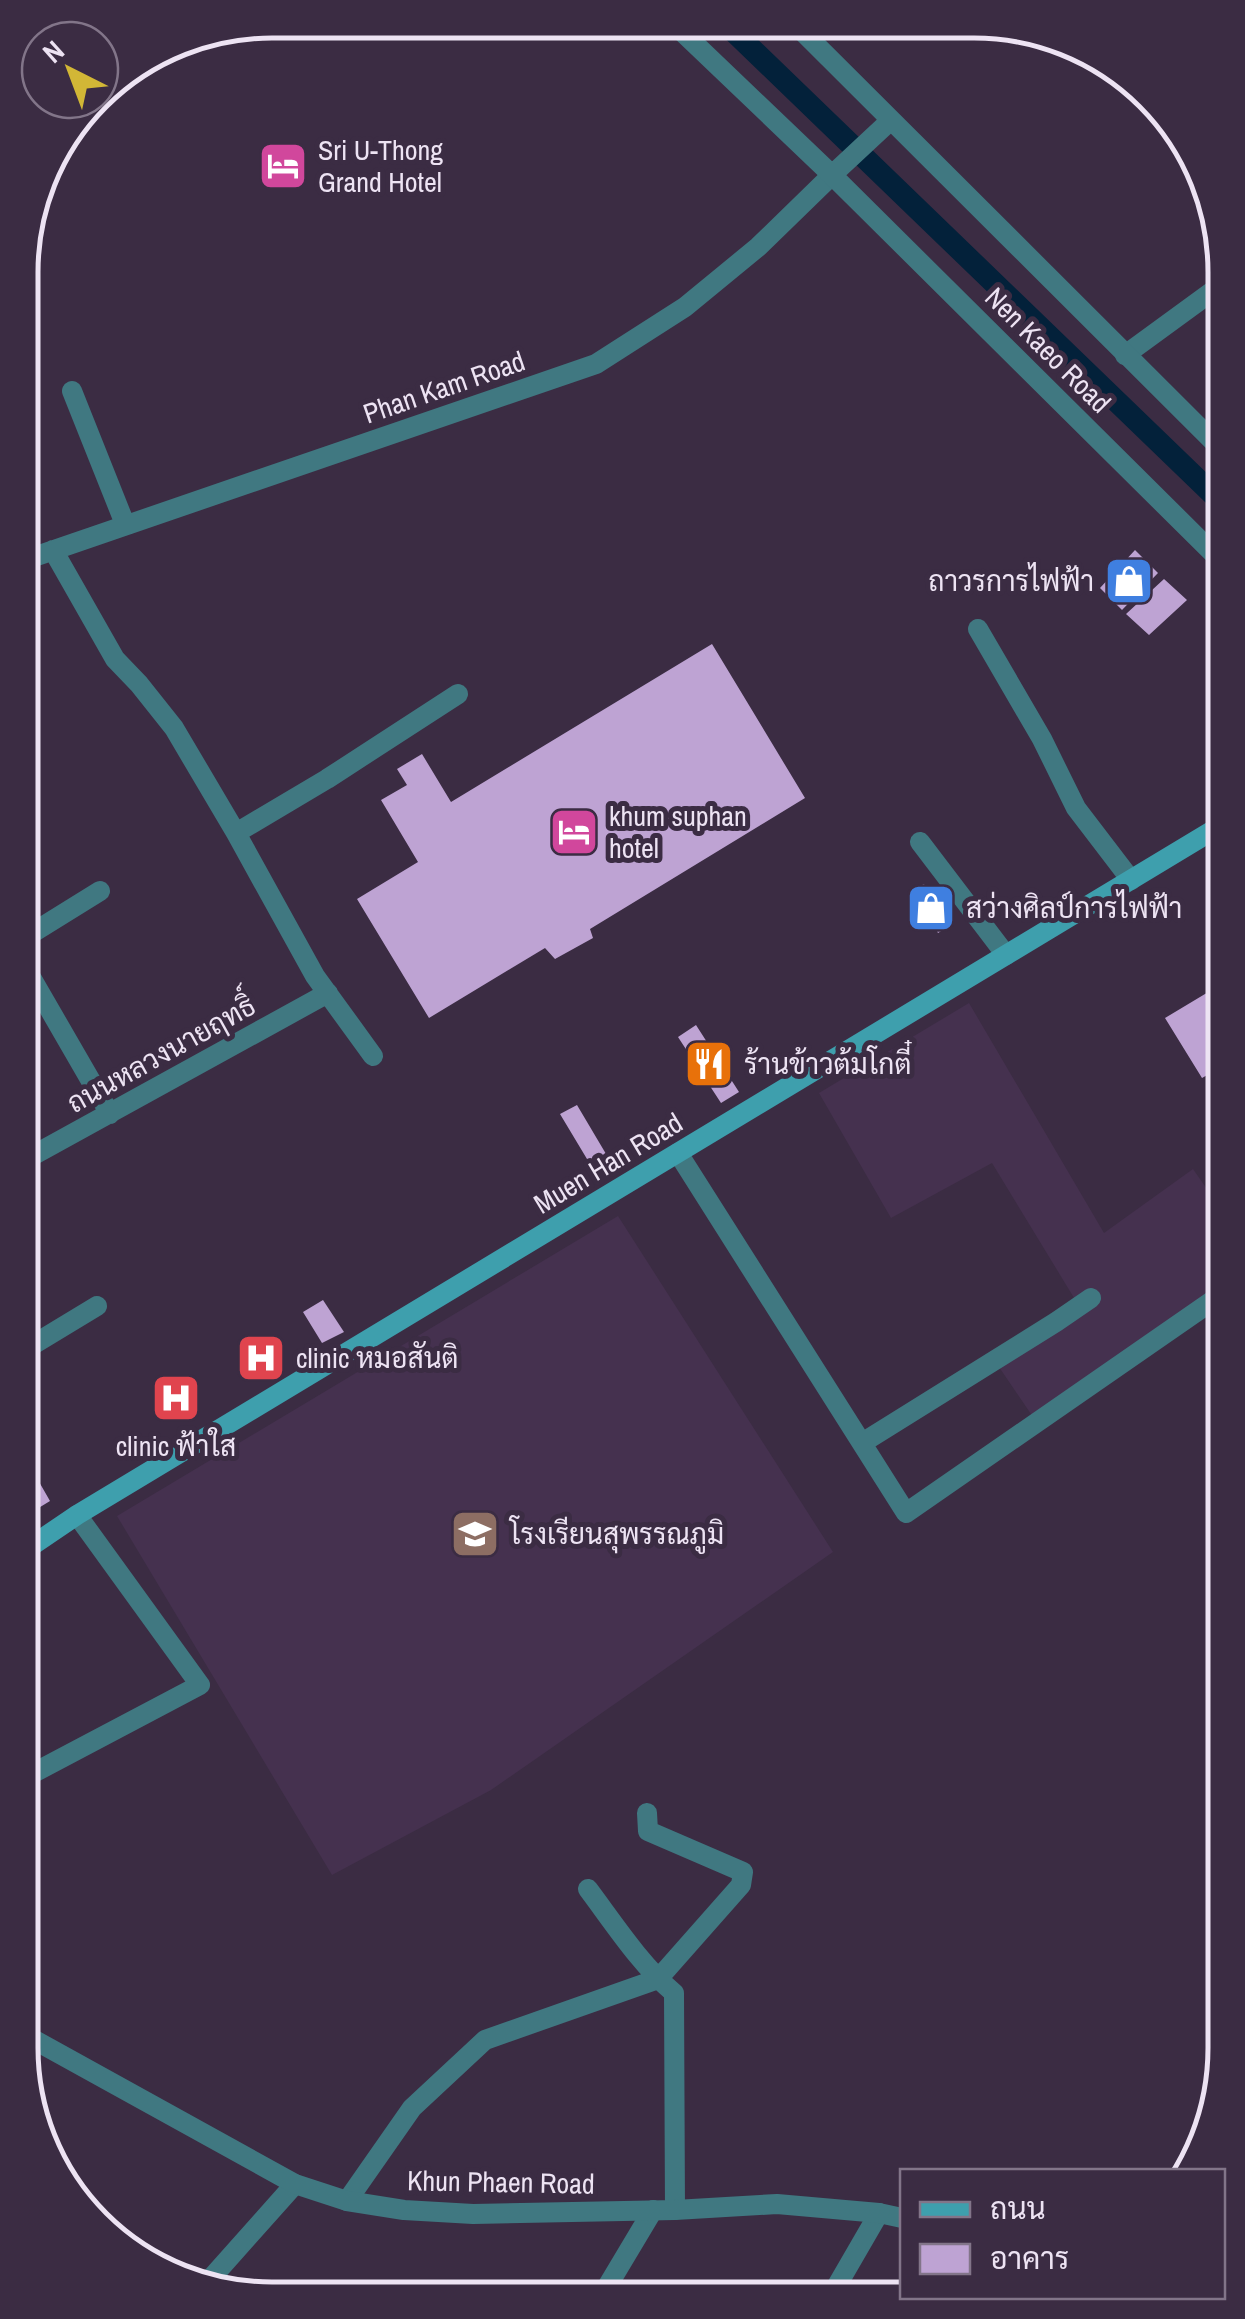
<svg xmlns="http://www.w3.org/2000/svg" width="1245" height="2319" font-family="'Archivo Narrow',Sarabun,sans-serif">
<rect width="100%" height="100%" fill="#3b2c43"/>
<path fill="#45314f" d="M 969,1003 L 1104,1233 L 1193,1169 L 1225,1215 L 1225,1284 L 1033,1417 L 999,1367 L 1082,1311 L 992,1163 L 891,1218 L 819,1093 Z
M 618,1216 L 833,1552 L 491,1790 L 332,1875 L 117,1516 Z"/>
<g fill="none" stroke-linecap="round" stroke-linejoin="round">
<path stroke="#03213a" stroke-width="22" d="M 725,23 L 1225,506"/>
</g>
<path fill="#bea3d3" d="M 1135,550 L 1158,573 L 1122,610 L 1100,588 Z
M 1164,579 L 1187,600 L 1149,635 L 1126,614 Z
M 712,644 L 805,798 L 590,929 L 593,938 L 555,959 L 545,948 L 429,1018 L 357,899 L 418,862 L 381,800 L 407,785 L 397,769 L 422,754 L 451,802 Z
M 924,884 L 948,927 L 938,933 L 914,889 Z
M 1225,982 L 1225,1065 L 1202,1078 L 1165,1018 Z
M 696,1025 L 739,1092 L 721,1103 L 678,1037 Z
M 577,1105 L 609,1159 L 593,1169 L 560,1114 Z
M 323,1300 L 344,1332 L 322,1343 L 303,1312 Z
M 265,1340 L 278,1363 L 256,1376 L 244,1353 Z
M 174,1383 L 189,1409 L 179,1414 L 164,1388 Z
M 26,1459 L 50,1501 L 32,1512 L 21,1495 L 21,1461 Z"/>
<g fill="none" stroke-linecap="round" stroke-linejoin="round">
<path stroke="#407881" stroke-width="20" d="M 1125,355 L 1225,282
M 72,391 L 125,524
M 53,550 L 115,659 L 139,684 L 174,728 L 236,833 L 315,976 L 373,1056
M 22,561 L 596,364 L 685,307 L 758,247 L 832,175
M 978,629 L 1042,739 L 1076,808 L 1131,880
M 236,833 L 327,779 L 458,694
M 920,842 L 1006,955
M 21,940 L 100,891
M 21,960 L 110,1114
M 678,1153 L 906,1513 L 1225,1292
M 21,1162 L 328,993
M 21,1352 L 97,1306
M 862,1443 L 1056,1322 L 1091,1298
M 20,1780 L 200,1685 L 77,1515
M 588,1889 C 615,1925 640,1964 674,1993 L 675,2210
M 347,2201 L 412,2108 L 485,2040 L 658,1979 L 741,1885 L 743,1872 L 648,1831 L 647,1813
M 206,2284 L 295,2184
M 835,2289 L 879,2213
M 604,2292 L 653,2210"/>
<path stroke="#407881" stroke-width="20" d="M 673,23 L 832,175 L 1225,565
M 794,23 L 1225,453
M 832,175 L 891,120
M 20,2032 L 295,2184 L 347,2201 L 404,2210 L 473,2214 L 675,2210 L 777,2204 L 879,2213 L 902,2218"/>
<path stroke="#3e9fad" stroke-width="20" d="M 21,1553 L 77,1515 L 1225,823"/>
</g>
<defs>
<g id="hotel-square" transform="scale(2.5)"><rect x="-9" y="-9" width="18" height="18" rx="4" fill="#d1479c" stroke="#3b2c43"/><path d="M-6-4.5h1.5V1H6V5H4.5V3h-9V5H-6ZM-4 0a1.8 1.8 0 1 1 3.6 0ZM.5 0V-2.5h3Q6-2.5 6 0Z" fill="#fff"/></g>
<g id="shop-square" transform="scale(2.5)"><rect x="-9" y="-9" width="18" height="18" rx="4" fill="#3f7fe0" stroke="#3b2c43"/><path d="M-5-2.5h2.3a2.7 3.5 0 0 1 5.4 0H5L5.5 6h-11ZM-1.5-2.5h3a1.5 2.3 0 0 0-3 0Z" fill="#fff"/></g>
<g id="restaurant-square" transform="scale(2.5)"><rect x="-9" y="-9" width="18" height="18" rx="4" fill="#e8710a" stroke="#3b2c43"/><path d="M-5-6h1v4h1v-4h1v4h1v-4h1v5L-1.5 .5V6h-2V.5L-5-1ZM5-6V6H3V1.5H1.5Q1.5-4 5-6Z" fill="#fff"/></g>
<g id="hospital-square" transform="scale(2.5)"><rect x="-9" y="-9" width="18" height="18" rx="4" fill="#e0444e" stroke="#3b2c43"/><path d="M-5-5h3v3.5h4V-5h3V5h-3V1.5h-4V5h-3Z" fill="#fff"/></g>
<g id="school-square" transform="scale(2.5)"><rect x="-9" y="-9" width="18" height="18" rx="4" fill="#8d6e63" stroke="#3b2c43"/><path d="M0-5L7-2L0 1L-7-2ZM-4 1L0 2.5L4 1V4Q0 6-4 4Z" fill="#fff"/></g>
</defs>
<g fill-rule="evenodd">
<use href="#hotel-square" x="283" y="166"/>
<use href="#shop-square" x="1129" y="581"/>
<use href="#hotel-square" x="574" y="832"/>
<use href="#shop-square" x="931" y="908"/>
<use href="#restaurant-square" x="709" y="1064"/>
<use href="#hospital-square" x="261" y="1358"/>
<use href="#hospital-square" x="176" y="1398"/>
<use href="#school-square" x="475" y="1534"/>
</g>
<g text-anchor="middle" stroke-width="10" stroke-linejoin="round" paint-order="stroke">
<g font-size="28" fill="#ede3f3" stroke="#3b2c43" text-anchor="start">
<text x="318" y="160">Sri U-Thong<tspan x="318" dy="32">Grand Hotel</tspan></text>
<text x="1094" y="591" text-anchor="end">ถาวรการไฟฟ้า</text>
<text x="609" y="826">khum suphan<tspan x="609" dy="32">hotel</tspan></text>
<text x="966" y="918">สว่างศิลป์การไฟฟ้า</text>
<text x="744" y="1074">ร้านข้าวต้มโกตี๋</text>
<text x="296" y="1368">clinic หมอสันติ</text>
<text x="176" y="1456" text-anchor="middle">clinic ฟ้าใส</text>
<text x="510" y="1544">โรงเรียนสุพรรณภูมิ</text>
</g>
<g font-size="28" fill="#ede3f3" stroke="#3b2c43">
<text transform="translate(1048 350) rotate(45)" y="10">Nen Kaeo Road</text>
<text transform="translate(444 387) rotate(-19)" y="10">Phan Kam Road</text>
<text transform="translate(161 1054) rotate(-29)" y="10">ถนนหลวงนายฤทธิ์</text>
<text transform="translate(608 1163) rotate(-31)" y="10">Muen Han Road</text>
<text transform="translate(501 2182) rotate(1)" y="10">Khun Phaen Road</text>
</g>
</g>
<path d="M0 0H1245V2319H0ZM272 38H974A234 234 0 0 1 1208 272V2048A234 234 0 0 1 974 2282H272A234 234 0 0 1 38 2048V272A234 234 0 0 1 272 38Z" fill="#3b2c43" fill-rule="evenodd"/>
<path fill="none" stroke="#ede3f3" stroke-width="5" d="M272 38H974A234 234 0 0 1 1208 272V2048A234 234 0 0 1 974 2282H272A234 234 0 0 1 38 2048V272A234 234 0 0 1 272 38Z"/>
<rect x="900" y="2169" width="325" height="130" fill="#3b2c43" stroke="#827589" stroke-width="2.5"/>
<rect x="920" y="2202" width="50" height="15" fill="#3e9fad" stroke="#827589" stroke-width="2.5"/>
<text x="990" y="2219" font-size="30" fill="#ede3f3">ถนน</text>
<rect x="920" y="2244" width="50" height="30" fill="#bea3d3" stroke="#827589" stroke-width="2.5"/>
<text x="990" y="2269" font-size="30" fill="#ede3f3">อาคาร</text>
<g transform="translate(70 70) rotate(318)"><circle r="48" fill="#3b2c43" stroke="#827589" stroke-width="2.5"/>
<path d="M0-8L18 38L0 25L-18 38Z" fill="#d2b736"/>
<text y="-15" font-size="28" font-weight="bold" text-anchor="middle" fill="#ede3f3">N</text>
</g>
</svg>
